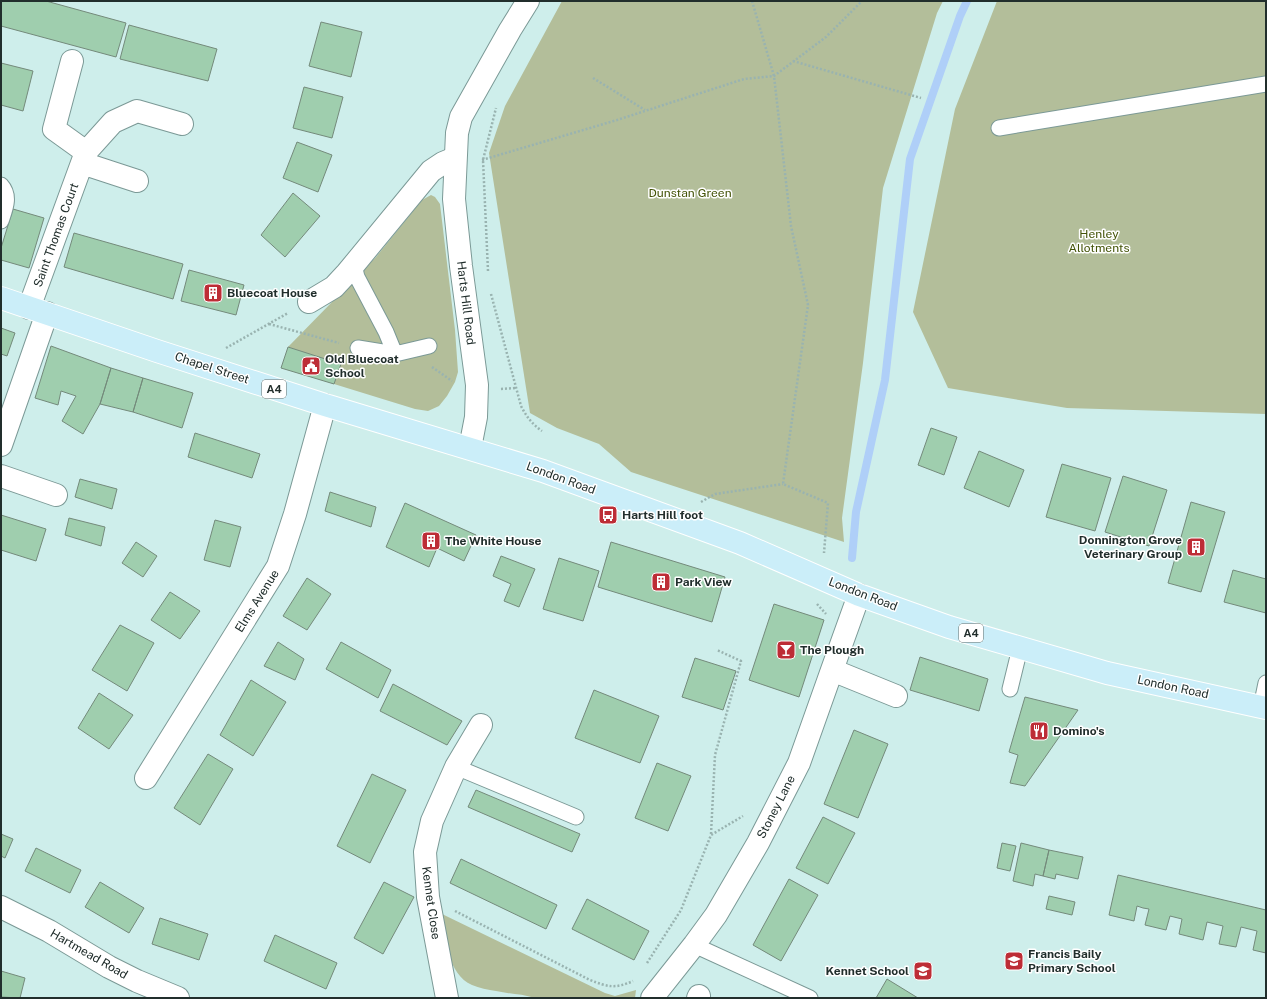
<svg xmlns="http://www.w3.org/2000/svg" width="1267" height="999" font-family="'Public Sans',sans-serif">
<rect width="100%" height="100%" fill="#ceeeeb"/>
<path fill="#b3be9a" d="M 562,1 L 943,1 L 937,13 L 883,188 L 863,363 L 842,518 L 844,542 L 631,472 L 599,444 L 557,428 L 530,413 L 489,153 L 505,106 Z
M 997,1 L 1266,1 L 1266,414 L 1067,408 L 948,388 L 913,312 L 955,109 Z
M 431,195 L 435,197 L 440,204 L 455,330 L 458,372 L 455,382 L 447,396 L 439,406 L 428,411 L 415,409 L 334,384 L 340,364 L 288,347 L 376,257 L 422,200 Z
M 442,914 L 605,993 L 615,996 L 636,990 L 635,998 L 535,998 C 522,994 509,994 496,991 C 488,990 479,988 472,985 C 448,975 444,936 442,914 Z"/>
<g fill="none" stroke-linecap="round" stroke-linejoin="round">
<path stroke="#afcff8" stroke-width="8" d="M 852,558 L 856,512 L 885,380 L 910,159 L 960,16 L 967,1"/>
</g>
<path fill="#9fceae" stroke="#748a7b" d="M 1,1 L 46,1 L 126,23 L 116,57 L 1,26 Z
M 321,22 L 362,32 L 351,77 L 309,66 Z
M 129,25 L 217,49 L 208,81 L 120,59 Z
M 1,63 L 33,71 L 23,111 L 1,105 Z
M 304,87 L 343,97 L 332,138 L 293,128 Z
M 297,142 L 332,155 L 318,192 L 283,178 Z
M 293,193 L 320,216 L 285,257 L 261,235 Z
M 13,209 L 44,218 L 29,268 L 1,260 L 1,248 Z
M 74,233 L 183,264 L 173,299 L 64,267 Z
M 189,270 L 244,285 L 236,315 L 181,301 Z
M 1,328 L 15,333 L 7,356 L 1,354 Z
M 51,346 L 111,368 L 100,404 L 83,434 L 62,421 L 76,396 L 61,391 L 58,405 L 35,398 Z
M 288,347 L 341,364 L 334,384 L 281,368 Z
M 111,368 L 143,378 L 133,412 L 100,404 Z
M 143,378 L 193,393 L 182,428 L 133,412 Z
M 931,428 L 957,437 L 944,475 L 918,465 Z
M 195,433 L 260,454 L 252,478 L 188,457 Z
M 979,451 L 1024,470 L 1009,507 L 964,488 Z
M 1062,464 L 1111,478 L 1095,531 L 1046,517 Z
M 1123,476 L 1167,490 L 1149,546 L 1105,532 Z
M 80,479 L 117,489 L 112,509 L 75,497 Z
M 330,492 L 376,507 L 371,527 L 325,511 Z
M 1191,502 L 1225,512 L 1201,592 L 1168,583 Z
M 405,503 L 476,535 L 464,561 L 437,548 L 429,567 L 386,547 Z
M 1,515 L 46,529 L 36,561 L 1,550 Z
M 69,518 L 105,527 L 101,546 L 65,535 Z
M 215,520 L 241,527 L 230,567 L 204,560 Z
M 136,542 L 157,556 L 143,577 L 122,563 Z
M 611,542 L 725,577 L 712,622 L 598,587 Z
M 501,556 L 535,569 L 519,607 L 504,601 L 511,584 L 493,576 Z
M 559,558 L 599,571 L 583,621 L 543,609 Z
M 1233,570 L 1266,579 L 1266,613 L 1224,602 Z
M 307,578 L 331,594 L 307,630 L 283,616 Z
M 170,592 L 200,611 L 180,639 L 151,620 Z
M 774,604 L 824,620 L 799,697 L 749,680 Z
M 120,625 L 154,643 L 127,691 L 92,670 Z
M 278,642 L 304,659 L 295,680 L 264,666 Z
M 341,642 L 391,670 L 378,698 L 326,669 Z
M 920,657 L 988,679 L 979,711 L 910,690 Z
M 695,658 L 736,671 L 723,710 L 682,697 Z
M 251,680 L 286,702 L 253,756 L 220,735 Z
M 393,684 L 462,721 L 447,745 L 380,711 Z
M 594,690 L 659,716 L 640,763 L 575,738 Z
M 99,693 L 133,715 L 109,749 L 78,728 Z
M 1025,697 L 1078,710 L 1025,786 L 1010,783 L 1018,755 L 1009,752 Z
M 854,730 L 888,744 L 858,818 L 824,804 Z
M 208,754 L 233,769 L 200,825 L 174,808 Z
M 657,763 L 691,776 L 668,831 L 635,818 Z
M 372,774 L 406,790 L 370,863 L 337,846 Z
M 476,790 L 580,834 L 572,852 L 468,807 Z
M 823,817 L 855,833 L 828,884 L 796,868 Z
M 1,834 L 13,839 L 5,858 L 1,856 Z
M 1002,843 L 1016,846 L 1010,871 L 997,868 Z
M 1021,843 L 1049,850 L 1043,876 L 1035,874 L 1033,886 L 1013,881 Z
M 36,848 L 81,870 L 70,893 L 25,871 Z
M 1049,850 L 1083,857 L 1078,879 L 1056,874 L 1055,879 L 1043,876 Z
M 461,859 L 557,905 L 546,929 L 450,883 Z
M 1118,875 L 1266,910 L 1266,953 L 1253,950 L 1257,931 L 1241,927 L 1236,947 L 1219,944 L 1223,926 L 1207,922 L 1203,940 L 1179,934 L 1182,919 L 1170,916 L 1166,930 L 1145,925 L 1149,909 L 1143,908 L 1137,906 L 1134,921 L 1109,915 Z
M 789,879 L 818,895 L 781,961 L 753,945 Z
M 100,882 L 144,908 L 129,933 L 85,907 Z
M 384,882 L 414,897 L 383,954 L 354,938 Z
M 1049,896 L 1075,902 L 1072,915 L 1046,909 Z
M 587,899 L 649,931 L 634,960 L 572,929 Z
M 160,918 L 208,934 L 199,960 L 152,944 Z
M 275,935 L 337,963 L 326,989 L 264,961 Z
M 1,971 L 25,978 L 20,998 L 1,997 Z
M 887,979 L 918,998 L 876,998 Z"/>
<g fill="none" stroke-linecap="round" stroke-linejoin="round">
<g stroke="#7b9996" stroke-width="17">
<path id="service" d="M 999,128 L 1266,84
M 1,185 C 11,196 5,209 1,221
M 354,265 L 357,277 L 386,332 L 395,354
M 358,348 L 395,354 L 429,346
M 1010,689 L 1020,648
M 1261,707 L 1266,683
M 456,767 L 576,817
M 694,945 L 810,998"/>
</g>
<g stroke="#7b9996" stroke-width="24">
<path id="minor" d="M 72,61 L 54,129 L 86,152
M 82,163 L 137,181
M 309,302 L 334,287 L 347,273 L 431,171 L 443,163 L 455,158
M 29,308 L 86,152 L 113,122 L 137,111 L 182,124
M 1,445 L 47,313
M 1,476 L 56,495
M 832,670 L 896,696
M 146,778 L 278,566 L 295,514 L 325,405
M 1,907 L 49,931 L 109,967 L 137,981 L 178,998
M 447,998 L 428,897 L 425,852 L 432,821 L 456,767 L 481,725
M 652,998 L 694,945 L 716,915 L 758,843 L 799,763 L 832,670 L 859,595
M 698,998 L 699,996"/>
</g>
<g stroke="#7b9996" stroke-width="24">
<path id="tertiary" d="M 470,448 L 476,417 L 477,385 L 461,266 L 454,199 L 457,133 L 461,117 L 510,30 L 528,1"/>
</g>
<g stroke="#fff" stroke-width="24">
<path id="primary" d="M 1,298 L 157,351 L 325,405 L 543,471 L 740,543 L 859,595 L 949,627 L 1107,673 L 1266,708"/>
</g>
<path stroke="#99b3b0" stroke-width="2.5" stroke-dasharray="2 2" stroke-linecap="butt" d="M 752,1 L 774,76 L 791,226 L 808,305 L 783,484 L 828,503 L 824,553
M 793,61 L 921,98
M 593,78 L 645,110
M 482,160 L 617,120 L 744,79 L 774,76 L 826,37 L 862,1
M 488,271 L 483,160 L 496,108
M 491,294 L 521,406 C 526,416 532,424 542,431
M 269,324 L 339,343
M 226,348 L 288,313
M 432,367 L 452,381
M 501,389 L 516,388
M 701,502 L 715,494 L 783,484
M 817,604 L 826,614
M 711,834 L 715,755 L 741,661 L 717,650
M 455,911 L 590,980 C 608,987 615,989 633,981
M 647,963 L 681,910 L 711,835 L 743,816"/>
<use href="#service" stroke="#fff" stroke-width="15"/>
<use href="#minor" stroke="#fff" stroke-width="22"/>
<use href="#tertiary" stroke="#fff" stroke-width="22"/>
<use href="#primary" stroke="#cbeef9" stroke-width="22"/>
</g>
<defs>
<g id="building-square" transform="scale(1)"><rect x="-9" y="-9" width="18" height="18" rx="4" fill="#bd2d36" stroke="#fff"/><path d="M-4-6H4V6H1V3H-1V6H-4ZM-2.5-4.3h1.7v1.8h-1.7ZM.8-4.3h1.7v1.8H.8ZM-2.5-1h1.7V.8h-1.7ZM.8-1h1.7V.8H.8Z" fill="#fff"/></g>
<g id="civic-square" transform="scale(1)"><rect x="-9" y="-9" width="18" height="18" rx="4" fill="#bd2d36" stroke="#fff"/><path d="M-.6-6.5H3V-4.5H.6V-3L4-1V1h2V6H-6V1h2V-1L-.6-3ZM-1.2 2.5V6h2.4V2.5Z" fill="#fff"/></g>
<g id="bus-square" transform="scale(1)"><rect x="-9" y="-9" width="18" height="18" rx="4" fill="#bd2d36" stroke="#fff"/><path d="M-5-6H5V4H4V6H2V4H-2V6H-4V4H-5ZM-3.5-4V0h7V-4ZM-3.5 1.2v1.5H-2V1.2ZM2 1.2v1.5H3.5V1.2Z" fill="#fff"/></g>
<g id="bar-square" transform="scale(1)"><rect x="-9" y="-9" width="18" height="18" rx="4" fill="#bd2d36" stroke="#fff"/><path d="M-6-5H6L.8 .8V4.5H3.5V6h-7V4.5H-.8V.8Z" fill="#fff"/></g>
<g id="restaurant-square" transform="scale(1)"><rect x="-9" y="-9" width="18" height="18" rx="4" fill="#bd2d36" stroke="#fff"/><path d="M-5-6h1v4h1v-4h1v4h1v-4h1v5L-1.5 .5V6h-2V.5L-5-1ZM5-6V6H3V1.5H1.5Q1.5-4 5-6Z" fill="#fff"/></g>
<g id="school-square" transform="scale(1)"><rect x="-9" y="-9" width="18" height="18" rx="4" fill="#bd2d36" stroke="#fff"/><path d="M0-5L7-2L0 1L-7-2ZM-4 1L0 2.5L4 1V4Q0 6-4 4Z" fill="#fff"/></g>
</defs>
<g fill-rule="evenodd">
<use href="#building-square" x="213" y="293"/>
<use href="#civic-square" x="311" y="366"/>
<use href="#bus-square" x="608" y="515"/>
<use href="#building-square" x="431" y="541"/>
<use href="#building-square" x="1196" y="547"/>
<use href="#building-square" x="661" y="582"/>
<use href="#bar-square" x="786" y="650"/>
<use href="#restaurant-square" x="1039" y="731"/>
<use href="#school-square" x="1014" y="961"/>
<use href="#school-square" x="923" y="971"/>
</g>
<g text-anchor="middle" stroke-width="3" stroke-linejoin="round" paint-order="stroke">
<g fill="#fff" stroke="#646d6b" stroke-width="1">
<rect x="262" y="380" width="24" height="18" rx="3"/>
<rect x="959" y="624" width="24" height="18" rx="3"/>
</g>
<g font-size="11" font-weight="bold" fill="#212e2c">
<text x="274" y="393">A4</text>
<text x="971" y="637">A4</text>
</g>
<g font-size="12" fill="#435307" stroke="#fff">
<text x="690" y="197">Dunstan Green</text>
<text x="1099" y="238">Henley<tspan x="1099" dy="14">Allotments</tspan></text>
</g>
<g font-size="12" fill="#212e2c" stroke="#fff">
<text transform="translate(56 235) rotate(-70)" y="4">Saint Thomas Court</text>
<text transform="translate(466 303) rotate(83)" y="4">Harts Hill Road</text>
<text transform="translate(212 368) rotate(18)" y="4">Chapel Street</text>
<text transform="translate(561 478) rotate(20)" y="4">London Road</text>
<text transform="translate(863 594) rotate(21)" y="4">London Road</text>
<text transform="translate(257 601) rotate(-58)" y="4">Elms Avenue</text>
<text transform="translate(1173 687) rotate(12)" y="4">London Road</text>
<text transform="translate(776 807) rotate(-63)" y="4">Stoney Lane</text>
<text transform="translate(431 903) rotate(82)" y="4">Kennet Close</text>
<text transform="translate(89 954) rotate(30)" y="4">Hartmead Road</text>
</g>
<g font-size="12" font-weight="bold" fill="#212e2c" stroke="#fff" text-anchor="start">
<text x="227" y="297">Bluecoat House</text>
<text x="325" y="363">Old Bluecoat<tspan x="325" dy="14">School</tspan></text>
<text x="622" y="519">Harts Hill foot</text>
<text x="1182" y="544" text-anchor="end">Donnington Grove<tspan x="1182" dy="14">Veterinary Group</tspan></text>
<text x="445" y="545">The White House</text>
<text x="675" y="586">Park View</text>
<text x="800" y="654">The Plough</text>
<text x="1053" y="735">Domino's</text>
<text x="1028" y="958">Francis Baily<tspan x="1028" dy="14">Primary School</tspan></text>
<text x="909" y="975" text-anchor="end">Kennet School</text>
</g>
</g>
<rect width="1267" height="999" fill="none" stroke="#212e2c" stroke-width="4"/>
</svg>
